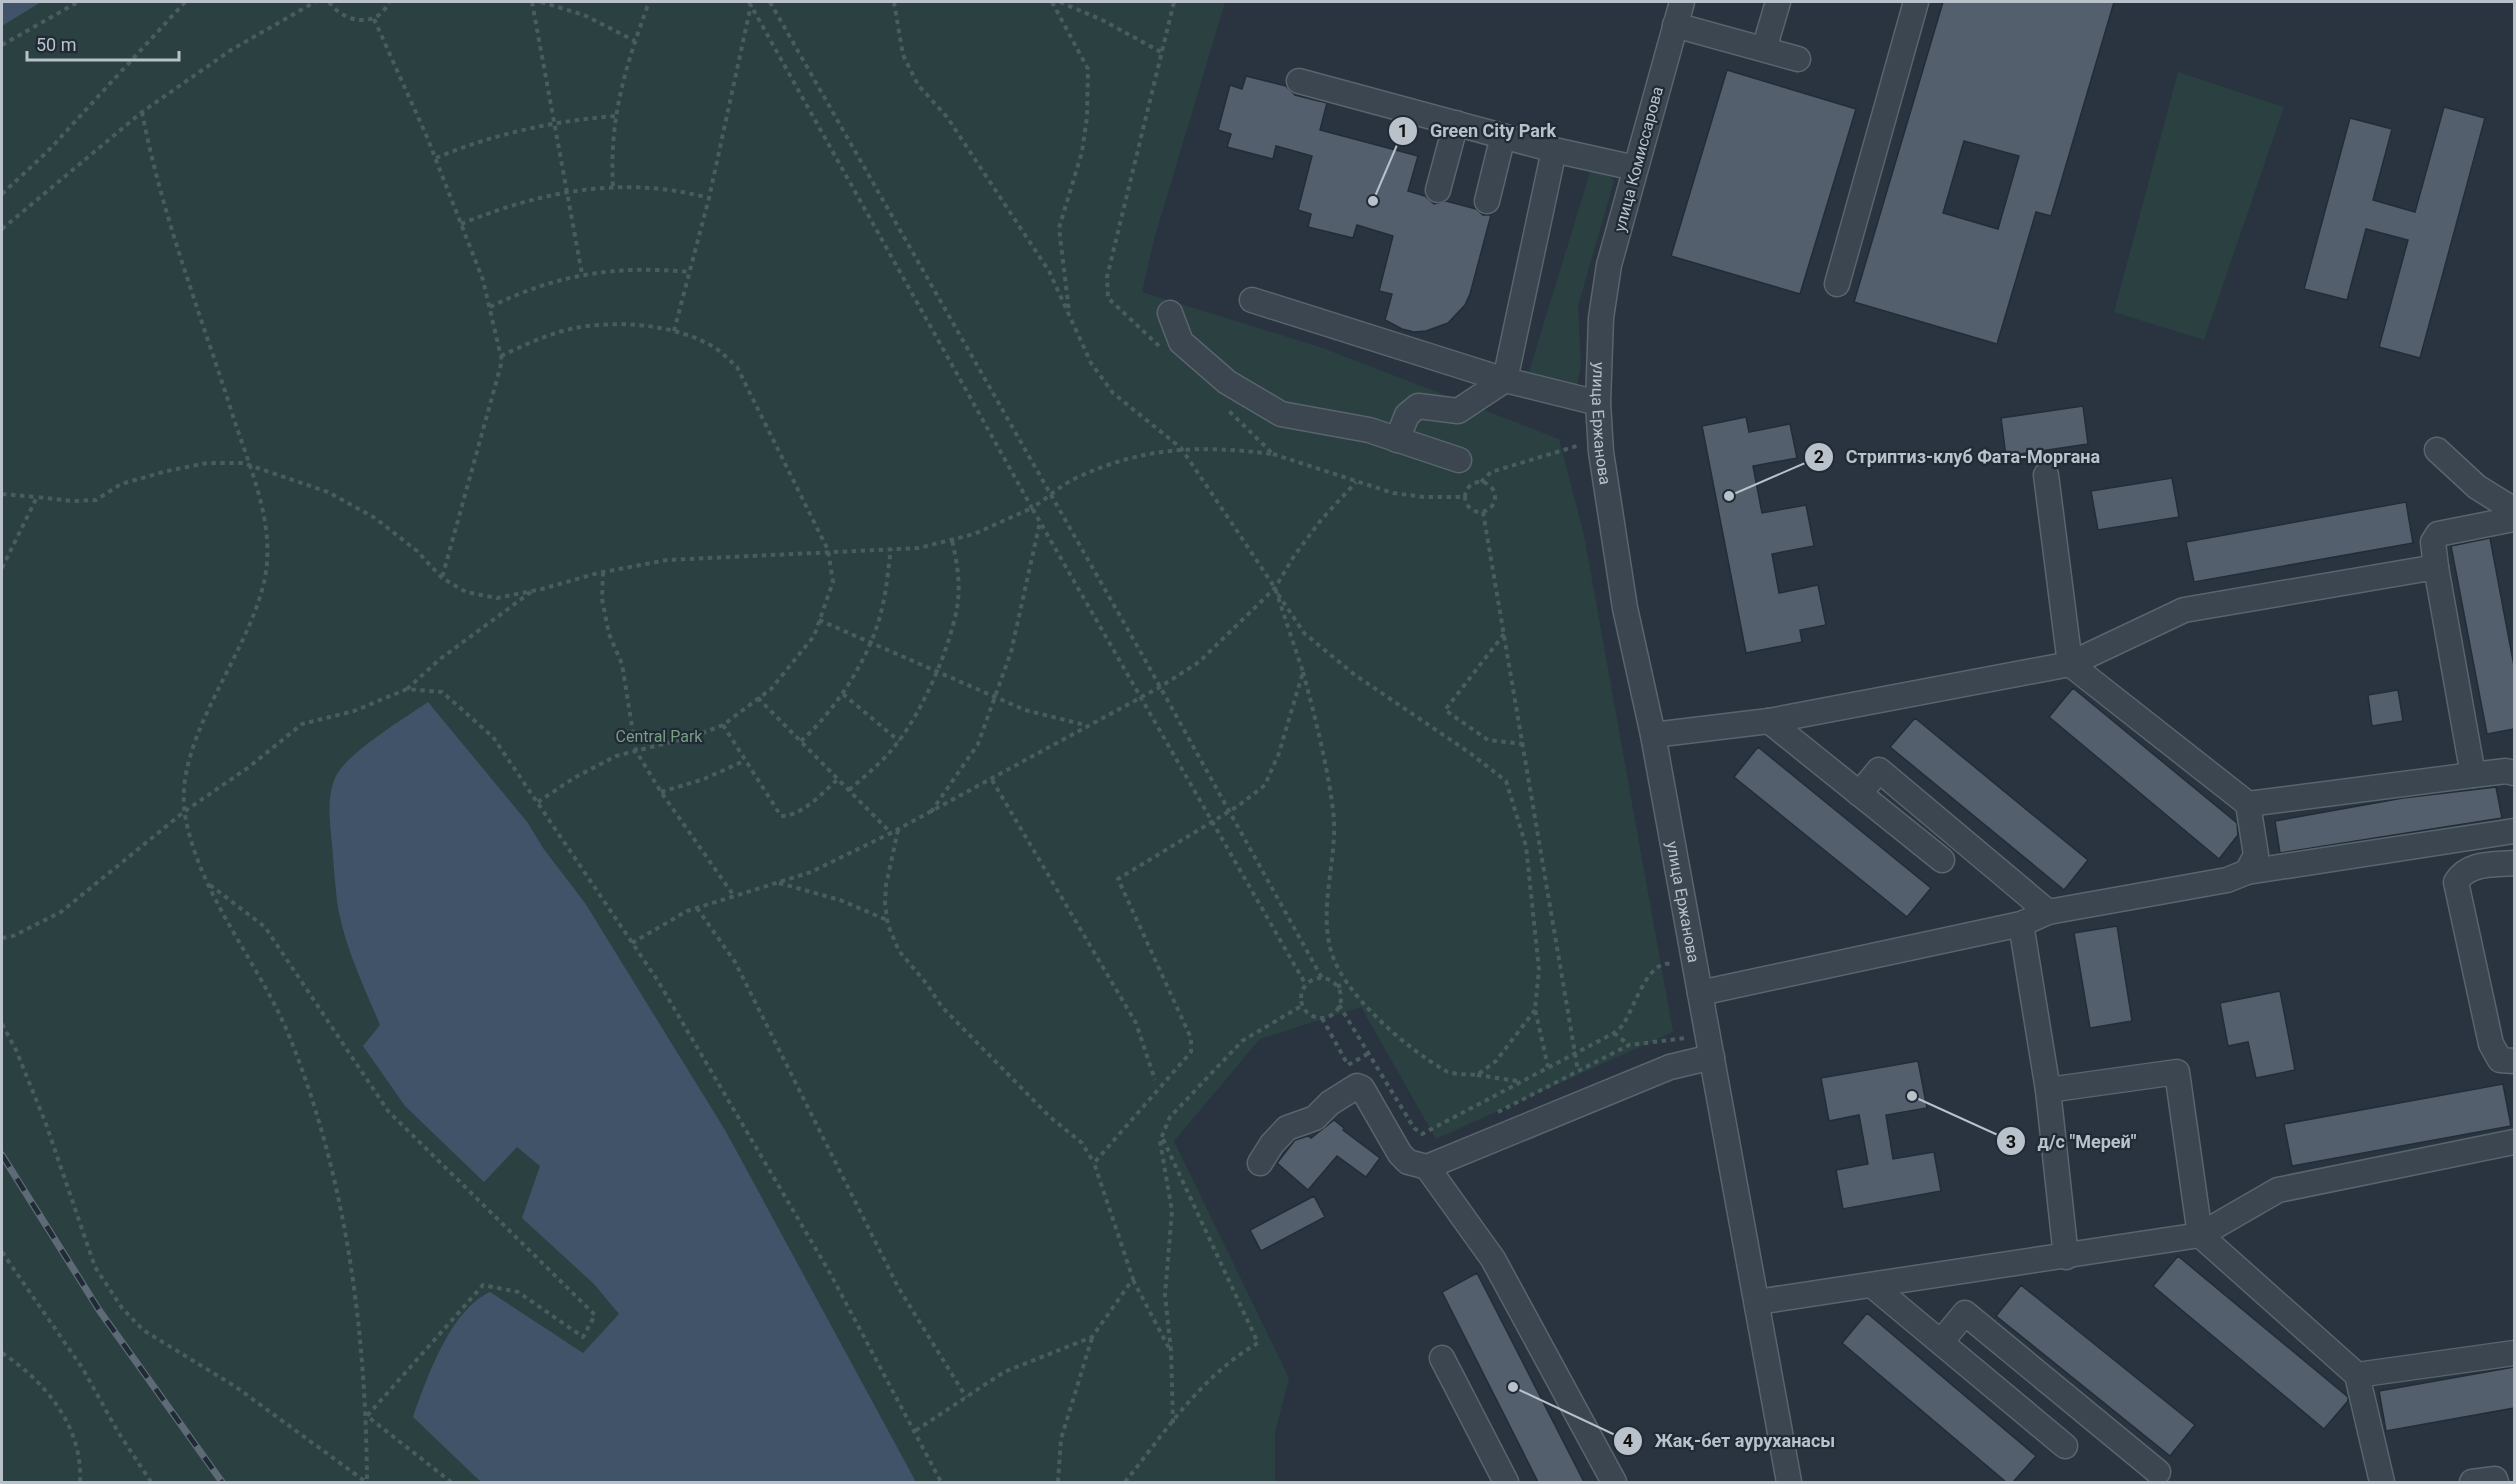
<svg xmlns="http://www.w3.org/2000/svg" width="2516" height="1484" font-family="Roboto,sans-serif">
<rect width="100%" height="100%" fill="#293440"/>
<path fill="#2a4041" d="M 2,2 L 1225,2 L 1154,240 L 1142,292 L 1320,347 L 1559,439 L 1584,535 L 1673,1032 L 1436,1139 L 1361,1007 L 1260,1039 L 1174,1141 L 1289,1378 L 1275,1433 L 1275,1482 L 2,1482 Z
M 2178,72 L 2284,107 L 2204,340 L 2114,312 Z
M 1594,159 L 1614,181 L 1578,306 L 1581,367 L 1577,385 L 1525,385 Z"/>
<path fill="#405368" d="M 2,2 L 41,2 L 2,26 Z
M 428,702 L 528,823 L 543,848 L 585,903 L 725,1130 L 916,1482 L 481,1482 L 413,1417 C 427,1378 450,1310 490,1292 L 583,1353 L 619,1314 L 594,1284 L 522,1218 L 540,1166 L 517,1147 L 484,1182 L 405,1106 L 363,1046 L 380,1025 C 365,989 347,952 339,913 C 335,890 334,867 332,845 C 330,824 326,796 336,776 C 348,752 405,718 428,702 Z"/>
<path fill="#545f6d" stroke="#232d37" stroke-width="1.5" fill-rule="evenodd" d="M 1943,2 L 2114,2 L 2051,216 L 2036,212 L 1997,344 L 1854,302 ZM 1964,141 L 2019,156 L 1998,229 L 1943,213 Z
M 1727,70 L 1856,109 L 1800,294 L 1671,256 Z
M 1246,76 L 1286,86 L 1295,95 L 1327,103 L 1320,130 L 1418,156 L 1408,191 L 1425,196 L 1434,204 L 1446,201 L 1476,209 L 1483,215 L 1491,215 L 1470,294 L 1465,305 L 1448,323 L 1426,331 L 1414,332 L 1402,329 L 1385,320 L 1392,294 L 1379,291 L 1393,236 L 1357,225 L 1353,238 L 1308,227 L 1311,214 L 1298,210 L 1312,156 L 1276,146 L 1273,159 L 1227,147 L 1231,134 L 1218,130 L 1230,85 L 1242,89 Z
M 2444,107 L 2485,118 L 2420,358 L 2379,347 L 2408,240 L 2366,229 L 2347,300 L 2304,289 L 2350,118 L 2392,129 L 2373,200 L 2415,212 Z
M 2083,406 L 2088,444 L 2006,456 L 2001,418 Z
M 1746,417 L 1749,432 L 1790,424 L 1797,458 L 1753,466 L 1762,513 L 1806,505 L 1814,546 L 1772,554 L 1779,593 L 1818,585 L 1826,625 L 1800,630 L 1802,642 L 1746,653 L 1702,426 Z
M 2172,478 L 2179,517 L 2098,530 L 2091,491 Z
M 2406,502 L 2413,543 L 2194,582 L 2186,542 Z
M 2490,538 L 2514,666 L 2514,729 L 2487,734 L 2451,546 Z
M 2073,688 L 2237,823 L 2238,835 L 2219,859 L 2049,717 Z
M 2398,690 L 2403,721 L 2372,726 L 2368,695 Z
M 1915,718 L 2088,860 L 2064,890 L 1890,747 Z
M 1758,747 L 1931,888 L 1907,917 L 1734,777 Z
M 2496,787 L 2502,818 L 2280,853 L 2275,821 L 2403,798 Z
M 2117,926 L 2132,1021 L 2090,1028 L 2074,933 Z
M 2280,991 L 2295,1070 L 2256,1078 L 2248,1042 L 2228,1046 L 2220,1003 Z
M 1918,1061 L 1927,1108 L 1886,1115 L 1893,1159 L 1934,1152 L 1941,1191 L 1843,1209 L 1836,1170 L 1868,1164 L 1859,1115 L 1829,1121 L 1821,1078 Z
M 2503,1084 L 2511,1126 L 2292,1166 L 2284,1124 Z
M 1334,1120 L 1344,1128 L 1343,1130 L 1380,1158 L 1366,1177 L 1337,1156 L 1308,1190 L 1277,1163 L 1295,1140 L 1308,1136 L 1311,1138 Z
M 1314,1196 L 1325,1217 L 1261,1251 L 1250,1230 Z
M 2178,1256 L 2348,1397 L 2348,1401 L 2324,1429 L 2153,1286 Z
M 1477,1273 L 1584,1482 L 1538,1482 L 1442,1292 Z
M 2021,1285 L 2195,1425 L 2170,1456 L 1996,1316 Z
M 1867,1313 L 2036,1456 L 2013,1482 L 2006,1482 L 1842,1343 Z
M 2514,1367 L 2514,1408 L 2386,1431 L 2379,1391 Z"/>
<g fill="none" stroke-linecap="round" stroke-linejoin="round">
<g stroke="#5a646d" stroke-width="27">
<g id="minor">
<path id="s1" d="M 1682,2 L 1609,265 L 1601,318 L 1598,403 L 1601,452 L 1625,608 L 1653,735 L 1789,1482"/>
<path d="M 1675,25 L 1798,59"/>
<path d="M 1764,49 L 1778,2"/>
<path d="M 1299,81 L 1554,150"/>
<path d="M 1438,190 L 1456,123"/>
<path d="M 1487,201 L 1503,136"/>
<path d="M 1837,284 L 1916,2"/>
<path d="M 1252,300 L 1505,380"/>
<path d="M 1170,313 L 1181,342 L 1227,382 L 1281,414 L 1369,430 L 1459,460"/>
<path d="M 1598,403 L 1505,380 L 1554,150 L 1635,168"/>
<path d="M 1397,440 L 1407,415 L 1418,406 L 1458,411 L 1505,380"/>
<path d="M 2437,450 L 2477,487 L 2514,510"/>
<path d="M 2436,567 L 2433,542 L 2438,534 L 2514,519"/>
<path d="M 1769,721 L 1942,860"/>
<path d="M 1653,735 L 1769,721 L 2070,664 L 2248,804 L 2473,775 L 2436,567 L 2184,610 L 2070,664 L 2046,475"/>
<path d="M 2473,775 L 2506,771 L 2514,773"/>
<path d="M 1859,794 L 1879,770 L 2048,912"/>
<path d="M 2514,863 C 2492,865 2469,862 2456,882 L 2491,1044 L 2500,1060 L 2514,1061"/>
<path d="M 2247,872 L 2514,831"/>
<path d="M 2021,924 L 2048,1090 L 2066,1257"/>
<path d="M 1700,993 L 2021,924 L 2048,912 L 2227,880 L 2247,872 L 2256,855 L 2248,804"/>
<path d="M 2048,1090 L 2177,1072 L 2200,1235 L 2278,1190 L 2514,1142"/>
<path d="M 1260,1163 L 1272,1144 L 1287,1128 L 1315,1118 L 1330,1103 L 1357,1086 L 1362,1088 L 1400,1154 L 1408,1162 L 1427,1167 L 1670,1067 L 1712,1057"/>
<path d="M 1427,1167 L 1493,1259 L 1614,1482"/>
<path d="M 1873,1286 L 2065,1446"/>
<path d="M 1757,1302 L 2200,1235 L 2357,1375 L 2514,1353"/>
<path d="M 1941,1342 L 1965,1313 L 2158,1472"/>
<path d="M 1442,1358 L 1506,1482"/>
<path d="M 2357,1375 L 2382,1482"/>
<path d="M 2472,1482 L 2495,1479 L 2496,1482"/>
</g>
</g>
<path stroke="#495d5e" stroke-width="4" stroke-dasharray="4.5 4.5" stroke-linecap="butt" d="M 329,2 C 344,23 377,29 389,2
M 532,2 L 582,274
M 541,2 L 584,15 L 635,41
M 749,2 L 1032,508 C 1046,499 1060,486 1074,479 C 1144,446 1198,445 1273,454 L 1228,410
M 770,2 L 1144,658 L 1322,978
M 894,2 L 903,55 L 918,85 L 947,117 L 1049,271 L 1091,363 L 1113,393 L 1181,448 L 1235,528 L 1275,588 L 1303,672 L 1279,753 L 1265,785 L 1238,806 L 1118,879 L 1191,1038 L 1191,1052 L 1094,1163 L 1133,1279 L 1092,1337 L 1004,1372 L 915,1431
M 1052,2 L 1088,69 L 1087,117 L 1082,152 L 1059,228 L 1069,311
M 1060,2 L 1102,20 L 1161,52
M 374,19 L 427,137 L 483,280 L 502,361 L 442,578
M 2,45 L 78,2
M 142,112 C 162,216 201,315 233,416 C 248,463 271,513 267,563 C 260,644 172,733 185,815 C 200,899 262,965 292,1043 C 347,1183 366,1333 367,1482
M 436,158 C 493,134 553,121 615,116
M 613,186 C 609,117 626,65 649,2
M 2,194 L 48,151 L 185,2
M 461,224 C 542,191 623,175 709,198
M 2,229 L 142,112 L 231,50 L 315,2
M 490,307 C 557,274 616,265 690,272
M 674,331 L 709,198 L 751,5
M 1159,346 L 1108,298 L 1107,277 L 1174,2
M 501,356 C 524,345 550,333 575,328 C 619,320 673,324 712,346 C 721,351 729,360 737,367 L 828,550 L 833,582 L 814,636 L 771,689 L 723,725 L 695,736 L 616,756 L 574,778 L 538,802
M 1273,454 L 1393,493 L 1424,497 L 1465,497
M1465 497a15 15 0 1 1 30 0a15 15 0 1 1-30 0Z
M 1481,482 L 1491,472 L 1580,445
M 2,494 L 37,497
M 1483,512 L 1578,1071
M 2,568 L 37,497 L 72,501 L 96,500 L 121,484 L 167,471 L 207,463 L 243,463 L 328,492 L 375,518 L 417,551 L 442,578 L 466,592 L 497,598 L 542,589 L 598,573 L 667,560 L 919,548 L 974,534 L 1032,508 L 1306,985
M 603,572 L 602,599 L 609,634 L 622,664 L 636,751 L 661,792 L 734,896
M 1278,594 L 1304,633 L 1355,675 L 1470,753 L 1506,781 L 1526,846 L 1539,970 L 1535,1009 L 1548,1067
M 819,620 L 1025,710 L 1085,725
M 1504,634 L 1445,710 L 1488,740 L 1523,744
M 1303,672 C 1315,717 1327,763 1333,810 C 1339,856 1318,905 1331,951 C 1343,994 1407,1049 1446,1071 C 1454,1075 1468,1074 1477,1075 L 1496,1061 L 1535,1010
M 407,689 L 440,659 L 531,592
M 843,694 L 899,741
M 758,698 L 891,833
M 723,725 L 781,816 C 803,816 823,792 838,779
M 801,741 C 836,710 872,655 882,608 C 887,589 888,568 891,549
M 992,780 L 1136,1023 L 1155,1080
M 849,790 C 866,775 884,761 898,742 C 924,708 949,650 957,608 C 961,585 957,562 952,540
M 661,792 L 704,779 L 744,761
M 931,812 L 978,744 L 1011,652 L 1040,522
M 898,830 L 886,885 L 885,904 L 888,925 L 899,951 L 926,983 L 942,1007 L 1050,1117 L 1082,1143 L 1094,1163
M 779,883 L 840,900 L 887,920
M 210,885 L 265,927 L 388,1111 L 595,1315 L 583,1337 L 518,1292 L 483,1285 L 367,1416 L 451,1482
M 697,908 L 735,962 L 898,1287 L 966,1397
M 2,938 L 13,936 L 61,912 L 185,811 L 249,767 L 302,724 L 354,711 L 407,689 L 442,692 L 493,737 L 658,981 L 830,1273 L 941,1482
M 632,943 L 687,911 L 811,872 L 891,833 L 1160,687 L 1199,662 L 1275,588 L 1294,556 L 1321,520 L 1356,482
M1301 998a20 20 0 1 1 40 0a20 20 0 1 1-40 0Z
M 1337,987 L 1348,981
M 1339,1005 L 1414,1128 L 1422,1134 L 1614,1033 C 1617,1030 1622,1027 1624,1023 C 1634,1008 1648,959 1671,964
M 1322,1018 L 1348,1065 L 1369,1053
M 2,1024 L 16,1050 L 46,1124 L 95,1267 L 122,1308 L 143,1330 L 236,1387 L 366,1482
M 1614,1033 L 1629,1045
M 1477,1075 L 1517,1081
M 1498,1112 L 1629,1045 L 1686,1038
M 2,1252 L 83,1369 L 118,1432 L 151,1482
M 1133,1280 L 1170,1350
M 2,1353 C 46,1382 83,1427 80,1482
M 1173,1423 L 1171,1351 L 1165,1295 L 1172,1211 L 1160,1141 L 1170,1117 L 1242,1041 L 1303,1005
M 1058,1482 L 1061,1439 L 1092,1338
M 1125,1482 C 1165,1432 1202,1375 1258,1343 L 1162,1137"/>
<use href="#minor" stroke="#3c4650" stroke-width="24"/>
<g stroke="#5f6a77" stroke-width="7">
<path id="rail" d="M 2,1155 L 99,1310 L 222,1482"/>
</g>
<use href="#rail" stroke="#212b36" stroke-width="4.5" stroke-dasharray="14" stroke-linecap="butt"/>
</g>
<g text-anchor="middle" stroke-width="4.5" stroke-linejoin="round" paint-order="stroke">
<g font-size="16" fill="#b9c1ca" stroke="#212b36">
<text transform="translate(1638 159) rotate(-75)" y="6">улица Комиссарова</text>
<text dy="6" stroke="none"><textPath href="#s1" startOffset="432">улица Ержанова</textPath></text>
<text dy="6" stroke="none"><textPath href="#s1" startOffset="918">улица Ержанова</textPath></text>
</g>
<g font-size="16" fill="#799e80" stroke="#212b36">
<text x="659" y="742">Central Park</text>
</g>
</g>
<path fill="none" stroke="#b9c1ca" stroke-width="2" d="M1373 201L1403 131M1729 496L1819 457M1912 1096L2011 1141M1513 1387L1628 1441"/>
<g fill="#b9c1ca" stroke="#212b36" stroke-width="2">
<circle cx="1373" cy="201" r="6"/>
<circle cx="1729" cy="496" r="6"/>
<circle cx="1912" cy="1096" r="6"/>
<circle cx="1513" cy="1387" r="6"/>
<circle cx="1403" cy="131" r="15"/>
<circle cx="1819" cy="457" r="15"/>
<circle cx="2011" cy="1141" r="15"/>
<circle cx="1628" cy="1441" r="15"/>
</g>
<g font-size="18" text-anchor="middle" font-weight="bold" fill="#111">
<text x="1403" y="137">1</text>
<text x="1819" y="463">2</text>
<text x="2011" y="1148">3</text>
<text x="1628" y="1447">4</text>
</g>
<g font-size="18" text-anchor="middle" font-weight="bold" fill="#b9c1ca" stroke="#212b36" stroke-width="4.5" stroke-linejoin="round" paint-order="stroke">
<text x="1493" y="137">Green City Park</text>
<text x="1973" y="463">Стриптиз-клуб Фата-Моргана</text>
<text x="2087" y="1148">д/с "Мерей"</text>
<text x="1745" y="1447">Жақ-бет ауруханасы</text>
</g>
<rect width="2516" height="1484" fill="none" stroke="#b9c1ca" stroke-width="6"/>
<path d="M27 51v9h152v-9" fill="none" stroke="#b9c1ca" stroke-width="3"/>
<text x="36" y="51" font-size="18" fill="#b9c1ca" stroke="#212b36" stroke-width="4.5" paint-order="stroke">50 m</text>
</svg>
